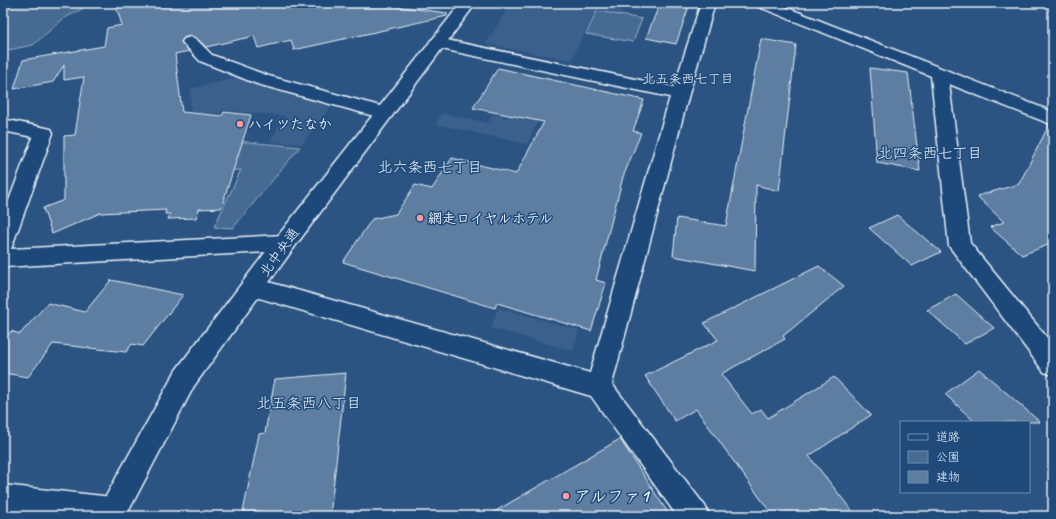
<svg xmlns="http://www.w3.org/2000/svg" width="1056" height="519" font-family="Caveat,'Klee One',sans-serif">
<rect width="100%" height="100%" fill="#2b5482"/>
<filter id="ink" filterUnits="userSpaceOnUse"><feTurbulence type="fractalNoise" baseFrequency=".025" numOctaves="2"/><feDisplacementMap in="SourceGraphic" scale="8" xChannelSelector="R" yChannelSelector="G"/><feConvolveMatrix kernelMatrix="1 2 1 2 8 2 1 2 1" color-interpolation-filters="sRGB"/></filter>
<g filter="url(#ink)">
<path fill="#3a608b" d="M 511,3 L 623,3 L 620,15 L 596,11 L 571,60 L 486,44 Z
M 239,77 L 332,105 L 302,144 L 270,142 L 285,116 L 222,110 L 220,114 L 191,112 L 190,89 Z
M 514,105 L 543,111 L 527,144 L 435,124 L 442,113 L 488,123 L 493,114 L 508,118 Z
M 498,308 L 579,330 L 573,351 L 491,328 Z"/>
<path fill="#476b93" stroke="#98aec6" d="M 3,3 L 93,3 L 63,19 L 33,45 L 3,51 Z
M 597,11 L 642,19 L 633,42 L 586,34 Z
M 184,136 L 300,147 L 233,228 L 214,227 L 241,170 L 152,174 Z"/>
<path fill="#5d7da1" stroke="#e8f1f8" d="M 115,3 L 372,3 L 447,13 L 447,16 L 294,50 L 291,40 L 258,48 L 254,36 L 206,47 L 196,38 L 190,36 L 184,38 L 181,42 L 189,51 L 175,54 L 182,112 L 222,116 L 224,112 L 251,115 L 221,208 L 199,209 L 196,218 L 168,219 L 170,214 L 165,214 L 166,210 L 100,213 L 52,234 L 43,208 L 64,200 L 64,136 L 75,135 L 84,77 L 64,80 L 64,65 L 53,82 L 14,89 L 23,60 L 104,46 L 107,28 L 122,25 Z
M 660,3 L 690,3 L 676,44 L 646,38 Z
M 761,39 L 796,45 L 779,191 L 756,185 L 755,271 L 673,256 L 677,218 L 726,226 Z
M 498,68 L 644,100 L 633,131 L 641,133 L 623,177 L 596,280 L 606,283 L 591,331 L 497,303 L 495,308 L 343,262 L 372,219 L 396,214 L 415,185 L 432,189 L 452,158 L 516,174 L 544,122 L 473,108 Z
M 870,68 L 908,73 L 920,171 L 877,163 Z
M 1049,125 L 1053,126 L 1053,243 L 1022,255 L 990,227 L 1004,222 L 977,196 L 1019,184 Z
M 897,215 L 941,252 L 912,266 L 869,228 Z
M 819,266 L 844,286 L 783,336 L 785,339 L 721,374 L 752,414 L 761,409 L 768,418 L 834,377 L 871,415 L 809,456 L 856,516 L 773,516 L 696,409 L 675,421 L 645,376 L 718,340 L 704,323 Z
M 111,280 L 183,295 L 143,346 L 132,344 L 126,352 L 53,344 L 28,377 L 3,373 L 3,341 L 11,331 L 20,334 L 48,303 L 85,312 Z
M 956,294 L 994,328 L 965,344 L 927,310 Z
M 979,369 L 1040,422 L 975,422 L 945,394 Z
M 346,373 L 330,516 L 260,516 L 261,511 L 243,512 L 259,434 L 265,433 L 275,379 Z
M 620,439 L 670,516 L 487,516 Z"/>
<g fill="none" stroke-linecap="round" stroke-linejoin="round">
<g stroke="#e8f1f8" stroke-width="3">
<path id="minor" d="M 701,3 L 715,3 L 689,94 L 612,384 L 705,506 L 710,516 L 677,516 L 591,396 L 246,294 L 243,287 L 246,280 L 254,278 L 590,373 L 670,97 L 437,48 L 431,46 L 429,43 L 431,40 L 437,38 L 674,87 Z
M 755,3 L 775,3 L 1053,112 L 1053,125 L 949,84 L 970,243 L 1053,345 L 1053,375 L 1044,372 L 949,246 L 931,76 L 757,6 Z
M 190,37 L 196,39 L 212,55 L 269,76 L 391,109 L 394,113 L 391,117 L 385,119 L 257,84 L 200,61 L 182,42 L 184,39 Z
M 3,119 L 51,129 L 53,133 L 11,249 L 285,235 L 293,237 L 296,243 L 293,249 L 285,251 L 3,267 L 3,216 L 33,137 L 3,131 Z
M 3,485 L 112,497 L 122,502 L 127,512 L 125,516 L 25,516 L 3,513 Z"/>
</g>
<g stroke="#e8f1f8" stroke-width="3">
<path id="highway" d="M 461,3 L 476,3 L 293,249 L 194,386 L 126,516 L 95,516 L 176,370 L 277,237 Z"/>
</g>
<use href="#minor" fill="#1f4a7a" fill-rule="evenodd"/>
<use href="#highway" fill="#1f4a7a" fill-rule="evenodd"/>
</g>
</g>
<g fill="#ff9aa2" stroke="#1f4a7a" stroke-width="1.5">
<circle cx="240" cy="124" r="4"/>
<circle cx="420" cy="218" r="4"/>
<circle cx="566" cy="496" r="4"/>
</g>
<g text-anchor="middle" stroke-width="3" stroke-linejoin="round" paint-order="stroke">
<g font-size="13" fill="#e8f1f8" stroke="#1f4a7a">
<text x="688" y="83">北五条西七丁目</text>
</g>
<g font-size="14" font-weight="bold" fill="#e8f1f8" stroke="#1f4a7a" text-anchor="start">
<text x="248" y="129">ハイツたなか</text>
<text x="428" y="223">網走ロイヤルホテル</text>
</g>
<g font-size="14" fill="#e8f1f8" stroke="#1f4a7a">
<text transform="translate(279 252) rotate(-54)" y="5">北中央通</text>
</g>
<g font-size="15" fill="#e8f1f8" stroke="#1f4a7a">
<text x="930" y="158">北四条西七丁目</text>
<text x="430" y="172">北六条西七丁目</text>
<text x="309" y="408">北五条西八丁目</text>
</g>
<g font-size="17" font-weight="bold" fill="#e8f1f8" stroke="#1f4a7a" text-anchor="start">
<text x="574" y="502">アルファ1</text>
</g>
</g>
<rect width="1056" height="519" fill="none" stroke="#1f4a7a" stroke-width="16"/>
<rect x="8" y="8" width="1040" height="503" fill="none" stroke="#e8f1f8" stroke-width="1.5" filter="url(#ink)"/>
<rect x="900" y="421" width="130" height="72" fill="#1f4a7a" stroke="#6f8dac"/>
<rect x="908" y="434" width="20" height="6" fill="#1f4a7a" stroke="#6f8dac"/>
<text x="936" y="441" font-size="12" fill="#e8f1f8">道路</text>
<rect x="908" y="451" width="20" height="12" fill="#476b93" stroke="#6f8dac"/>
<text x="936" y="461" font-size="12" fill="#e8f1f8">公園</text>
<rect x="908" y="471" width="20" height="12" fill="#5d7da1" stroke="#6f8dac"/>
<text x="936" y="481" font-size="12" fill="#e8f1f8">建物</text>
</svg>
